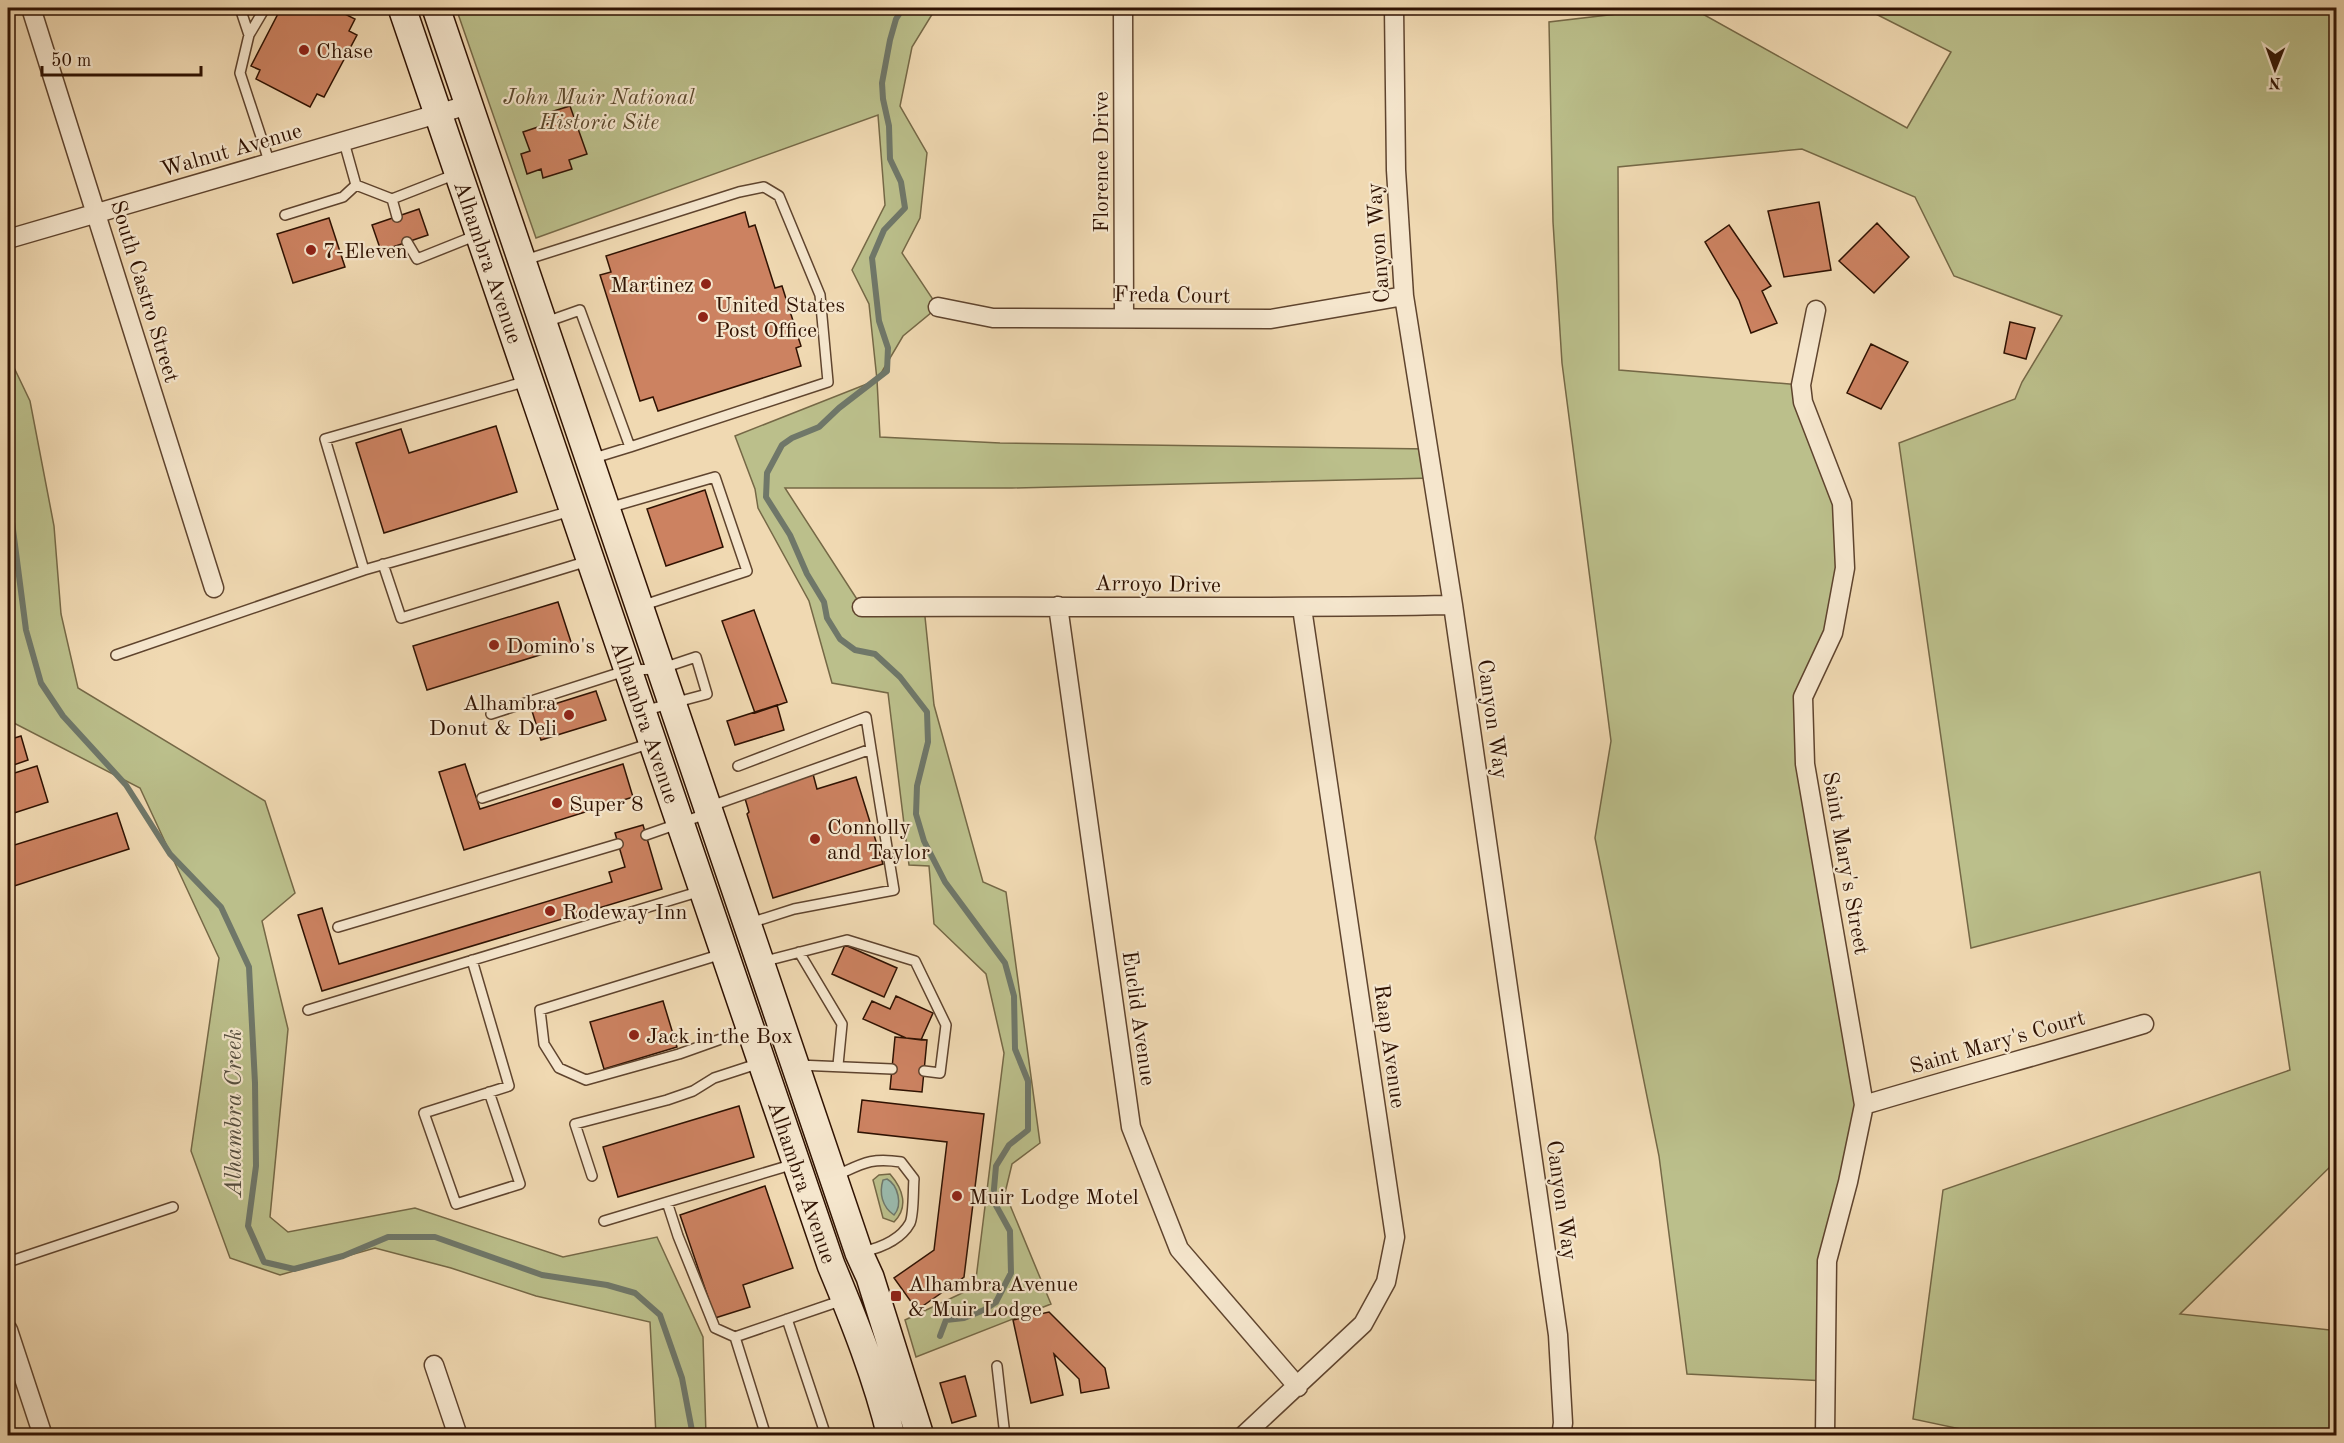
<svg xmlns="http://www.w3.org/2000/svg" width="2344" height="1443" font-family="'Old Standard TT',serif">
<rect width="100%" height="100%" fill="#f0d9b2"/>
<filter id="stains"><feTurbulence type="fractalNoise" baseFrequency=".00333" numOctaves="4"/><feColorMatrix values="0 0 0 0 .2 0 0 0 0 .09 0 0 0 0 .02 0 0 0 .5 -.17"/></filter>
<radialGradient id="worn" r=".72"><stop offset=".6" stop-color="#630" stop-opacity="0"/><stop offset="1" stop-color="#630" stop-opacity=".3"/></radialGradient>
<path fill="#bbbf8b" stroke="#756846" stroke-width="1.5" d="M 456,8 L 936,8 L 912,47 L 900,106 L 927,153 L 920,218 L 902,253 L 938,307 L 903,336 L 877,380 L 880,437 L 1000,443 L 1429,449 L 1433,478 L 1012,488 L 785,488 L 862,607 L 924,607 L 934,705 L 983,882 L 1006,892 L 1040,1143 L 1012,1164 L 1005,1193 L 1051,1304 L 916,1357 L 905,1320 L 975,1287 L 1004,1053 L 986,974 L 934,924 L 929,866 L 909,865 L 888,693 L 832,683 L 809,601 L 758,508 L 755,489 L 735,436 L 877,380 L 869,304 L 852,270 L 885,205 L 878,115 L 536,238 Z
M 1668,8 L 1692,8 L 1907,128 L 1951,52 L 1864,8 L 2336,8 L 2336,1161 L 2180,1314 L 2330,1330 L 2336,1327 L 2336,1435 L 1975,1436 L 1975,1432 L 1913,1419 L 1943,1190 L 2290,1070 L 2260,872 L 1971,948 L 1899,443 L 2015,399 L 2022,382 L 2062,316 L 1954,276 L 1915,197 L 1802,149 L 1618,167 L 1619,370 L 1801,385 L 1842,503 L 1845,568 L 1803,697 L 1864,1105 L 1827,1261 L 1826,1381 L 1687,1374 L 1659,1156 L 1595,838 L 1611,741 L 1562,363 L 1553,222 L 1549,22 Z
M 8,355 L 30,401 L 54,526 L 61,614 L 78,688 L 265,801 L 295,893 L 262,921 L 288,1029 L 270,1217 L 288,1232 L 415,1208 L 563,1257 L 657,1237 L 703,1337 L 706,1435 L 656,1435 L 650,1322 L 536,1296 L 451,1268 L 375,1248 L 280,1275 L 230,1258 L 191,1151 L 219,958 L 140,788 L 8,720 Z
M 890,1174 C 903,1189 909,1207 894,1222 L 883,1218 L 873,1180 L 879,1175 Z"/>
<path fill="#9abaad" stroke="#6f7769" stroke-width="1.5" d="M 887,1179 C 898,1185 903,1205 894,1215 C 882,1207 879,1193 883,1180 Z"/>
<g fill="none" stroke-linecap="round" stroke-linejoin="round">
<path stroke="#6f7769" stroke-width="6" d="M 903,8 L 896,19 L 890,40 L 882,83 L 883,99 L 889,126 L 890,159 L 901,182 L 905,208 L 884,230 L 872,258 L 879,321 L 888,348 L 887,371 L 839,408 L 819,427 L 792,438 L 782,445 L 767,473 L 766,497 L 790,535 L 807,574 L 824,602 L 827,618 L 840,639 L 855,650 L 875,654 L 900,677 L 927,712 L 928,742 L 917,786 L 916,814 L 924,841 L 945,882 L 1005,963 L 1014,996 L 1015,1049 L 1028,1081 L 1028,1130 L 1009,1145 L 996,1166 L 993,1200 L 1010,1231 L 1011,1273 L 996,1302 L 984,1310 L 964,1318 L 946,1320 L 940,1336
M 8,491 L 26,630 L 41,683 L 63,716 L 126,785 L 170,854 L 221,907 L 249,967 L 255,1083 L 256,1166 L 248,1226 L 264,1262 L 294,1269 L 343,1256 L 388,1237 L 435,1237 L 542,1275 L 607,1285 L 635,1293 L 660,1315 L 682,1378 L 693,1436"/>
</g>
<path fill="#cc8261" stroke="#2f1202" stroke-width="1.5" d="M 281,8 L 333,8 L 355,19 L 349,31 L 357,35 L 324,97 L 317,94 L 310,107 L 256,79 L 260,70 L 251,66 Z
M 570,106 L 587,154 L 569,160 L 572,169 L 543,178 L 541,169 L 527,174 L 521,154 L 530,151 L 523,132 L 550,123 L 547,113 Z
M 1819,202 L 1831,270 L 1784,277 L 1768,211 Z
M 419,209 L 428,235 L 381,251 L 372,225 Z
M 745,212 L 749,227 L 755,225 L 775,288 L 782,286 L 801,346 L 796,348 L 801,366 L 658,411 L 653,397 L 640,401 L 600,275 L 611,272 L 606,256 Z
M 329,218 L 345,267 L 293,283 L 277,234 Z
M 1877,223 L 1909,257 L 1874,293 L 1839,261 Z
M 1729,225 L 1771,286 L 1762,291 L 1777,323 L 1751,333 L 1739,300 L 1705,242 Z
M 2010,322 L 2035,328 L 2026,359 L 2004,353 Z
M 1871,344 L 1908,362 L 1881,409 L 1847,393 Z
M 496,426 L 517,492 L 384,533 L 356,443 L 401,429 L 409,453 Z
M 705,490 L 723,547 L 666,566 L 647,509 Z
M 558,602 L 572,645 L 427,690 L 413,646 Z
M 754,610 L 787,702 L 755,713 L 722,621 Z
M 596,691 L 606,720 L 541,740 L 532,711 Z
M 777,705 L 784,730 L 735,745 L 727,721 Z
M 21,736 L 28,760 L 8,767 L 8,740 Z
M 465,764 L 480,809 L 623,764 L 633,797 L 464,850 L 439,772 Z
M 37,766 L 48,802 L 8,815 L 8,775 Z
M 813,774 L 817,789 L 856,777 L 883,864 L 773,898 L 747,814 L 749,812 L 744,795 Z
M 117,813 L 129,849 L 8,888 L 8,847 Z
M 643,825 L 662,889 L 322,991 L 298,915 L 322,908 L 339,964 L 612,882 L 609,872 L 625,867 L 615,833 Z
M 845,945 L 897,968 L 884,997 L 832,974 Z
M 896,996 L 933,1013 L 921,1040 L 906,1038 L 863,1019 L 872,1001 L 890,1009 Z
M 663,1001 L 677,1047 L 604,1069 L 590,1022 Z
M 895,1037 L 927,1040 L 922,1092 L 890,1089 Z
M 862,1100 L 984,1114 L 964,1277 L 917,1310 L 894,1278 L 934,1250 L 947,1142 L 858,1132 Z
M 739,1106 L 754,1157 L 618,1197 L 603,1147 Z
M 765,1186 L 793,1268 L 743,1285 L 750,1307 L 715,1318 L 680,1215 Z
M 1049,1312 L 1105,1368 L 1109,1388 L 1081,1393 L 1079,1379 L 1054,1354 L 1063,1395 L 1031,1403 L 1013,1320 Z
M 965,1376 L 976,1416 L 952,1423 L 940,1383 Z"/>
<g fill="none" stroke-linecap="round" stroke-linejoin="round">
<g stroke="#5f442e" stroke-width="12">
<path id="lane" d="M 240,8 L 249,35
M 265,8 L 249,35 L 240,73 L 269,161
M 344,142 L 356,185 L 392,199
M 285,215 L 343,197 L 356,185
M 397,217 L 392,199 L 456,174
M 407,242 L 417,259 L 477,235
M 525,260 L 739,192 L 764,187 L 779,196 L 820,295 L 828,382 L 630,447
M 546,322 L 580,310 L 630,447 L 591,459
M 608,508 L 715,477 L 747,571 L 641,606
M 383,564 L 401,618 L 588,561
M 364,570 L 325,439 L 527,381
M 116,655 L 364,570 L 571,511
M 491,714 L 628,670 L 660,669 L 696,657 L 707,694 L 643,711
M 738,766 L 866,717 L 871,749
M 482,798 L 651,743
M 711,806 L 871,749 L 894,890 L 794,909 L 750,923
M 646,835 L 706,814
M 338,927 L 618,844
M 799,952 L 842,1024 L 838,1065
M 722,954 L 540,1010 L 544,1044 L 559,1068 L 586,1080 L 679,1054 L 749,1029
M 472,960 L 509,1086 L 424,1113 L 456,1204 L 520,1184 L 489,1092
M 762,962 L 847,940 L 915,961 L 946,1025 L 940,1073 L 924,1071
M 308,1010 L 701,891
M 798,1065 L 892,1069
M 592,1176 L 575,1124 L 667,1100 L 693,1091 L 714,1078 L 760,1063
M 835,1176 C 862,1164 870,1157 901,1162 L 914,1179 C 913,1189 914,1214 910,1223 C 900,1241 880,1248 862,1252
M 667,1202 L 678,1236 L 715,1328 L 735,1337
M 604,1221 L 794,1164
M 8,1262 L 173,1207
M 787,1319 L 826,1436
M 997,1366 L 1005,1436
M 766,1436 L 735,1337 L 843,1300"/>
</g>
<g stroke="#5f442e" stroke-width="21">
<path id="street" d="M 31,8 L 214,588
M 1123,8 L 1124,317
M 1394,8 L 1396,170 L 1404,296 L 1453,605 L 1558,1335 L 1563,1423 L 1561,1436
M 8,239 L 468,105
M 938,307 L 993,318 L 1271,319 L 1404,296
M 1816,310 L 1801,385 L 1803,402 L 1842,503 L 1845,568 L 1833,633 L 1803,697 L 1805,764 L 1864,1105 L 1848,1182 L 1827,1261 L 1825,1436
M 1058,606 L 1131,1127 L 1179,1249 L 1298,1387
M 862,607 C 1059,606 1256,609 1453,605
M 1864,1105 C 1957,1077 2051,1052 2144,1024
M 8,1330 L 43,1436
M 434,1365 L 458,1436
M 1243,1436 L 1363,1324 L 1386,1282 L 1395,1237 L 1302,608"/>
</g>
<g stroke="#2f1202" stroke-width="30">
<path id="secondary" d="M 402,8 L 831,1265 C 854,1320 877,1378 891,1436
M 436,8 L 859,1253 L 870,1277 L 920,1436"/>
</g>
<use href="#lane" stroke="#f5e6cd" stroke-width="9"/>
<use href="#street" stroke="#f5e6cd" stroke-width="18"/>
<use href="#secondary" stroke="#f5e6cd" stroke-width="27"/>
</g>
<g fill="#8f2418" stroke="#f5e6cd" stroke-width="2">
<circle cx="304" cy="50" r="6"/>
<circle cx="311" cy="250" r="6"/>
<circle cx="706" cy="284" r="6"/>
<circle cx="703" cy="317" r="6"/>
<circle cx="494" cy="645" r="6"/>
<circle cx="569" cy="715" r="6"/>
<circle cx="557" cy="803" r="6"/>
<circle cx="815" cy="839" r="6"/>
<circle cx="550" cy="911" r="6"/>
<circle cx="634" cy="1035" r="6"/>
<circle cx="957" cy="1196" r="6"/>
<rect x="890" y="1290" width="12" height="12" rx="3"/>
</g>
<g text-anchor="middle" stroke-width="4.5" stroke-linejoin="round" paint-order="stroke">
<g font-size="22" fill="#2f1202" stroke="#f5e6cd" text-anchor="start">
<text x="316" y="58">Chase</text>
<text x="323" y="258">7-Eleven</text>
<text x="694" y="292" text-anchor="end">Martinez</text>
<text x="715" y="312">United States<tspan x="715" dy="25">Post Office</tspan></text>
<text x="506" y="653">Domino's</text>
<text x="557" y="710" text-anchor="end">Alhambra<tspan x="557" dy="25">Donut &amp; Deli</tspan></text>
<text x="569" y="811">Super 8</text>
<text x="827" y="834">Connolly<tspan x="827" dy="25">and Taylor</tspan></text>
<text x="562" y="919">Rodeway Inn</text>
<text x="646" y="1043">Jack in the Box</text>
<text x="969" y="1204">Muir Lodge Motel</text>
<text x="908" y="1291">Alhambra Avenue<tspan x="908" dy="25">&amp; Muir Lodge</tspan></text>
</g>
<g font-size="22" font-style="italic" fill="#59462b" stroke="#f5e6cd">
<text x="599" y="104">John Muir National<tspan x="599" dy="25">Historic Site</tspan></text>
</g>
<g font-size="22" fill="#2f1202" stroke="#f5e6cd">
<text transform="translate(231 149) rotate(-16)" y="8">Walnut Avenue</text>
<text transform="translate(1100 162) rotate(-90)" y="8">Florence Drive</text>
<text transform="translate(1377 243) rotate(-94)" y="8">Canyon Way</text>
<text transform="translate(489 262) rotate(71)" y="8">Alhambra Avenue</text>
<text transform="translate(146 291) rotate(73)" y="8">South Castro Street</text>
<text transform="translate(1172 294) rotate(1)" y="8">Freda Court</text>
<text transform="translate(1158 583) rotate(1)" y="8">Arroyo Drive</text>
<text transform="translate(1494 719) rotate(82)" y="8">Canyon Way</text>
<text transform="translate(646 722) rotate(71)" y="8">Alhambra Avenue</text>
<text transform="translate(1847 863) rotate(80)" y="8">Saint Mary's Street</text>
<text transform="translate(1140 1018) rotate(82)" y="8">Euclid Avenue</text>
<text transform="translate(1997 1041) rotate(-16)" y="8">Saint Mary's Court</text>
<text transform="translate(1391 1046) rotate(82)" y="8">Raap Avenue</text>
<text transform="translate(803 1182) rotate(71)" y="8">Alhambra Avenue</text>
<text transform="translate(1563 1200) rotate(82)" y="8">Canyon Way</text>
</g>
<g font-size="24" font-style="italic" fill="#544d3e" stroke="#f5e6cd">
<text transform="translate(233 1113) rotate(-90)" y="8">Alhambra Creek</text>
</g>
</g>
<rect width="2344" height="1443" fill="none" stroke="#f0d9b2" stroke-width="30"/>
<rect x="9" y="9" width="2326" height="1425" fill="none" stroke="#2f1202" stroke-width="3"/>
<rect x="15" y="15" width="2314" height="1413" fill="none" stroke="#2f1202" stroke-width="1.5"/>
<g transform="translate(2275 69) rotate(181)" stroke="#f5e6cd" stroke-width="4.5" paint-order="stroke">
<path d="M0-4.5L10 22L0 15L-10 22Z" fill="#2f1202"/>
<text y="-9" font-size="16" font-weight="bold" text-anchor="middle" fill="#2f1202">N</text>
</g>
<path d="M42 66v9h159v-9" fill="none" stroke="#2f1202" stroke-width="3"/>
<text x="51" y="66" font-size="18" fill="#2f1202" stroke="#f5e6cd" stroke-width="4.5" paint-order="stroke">50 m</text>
<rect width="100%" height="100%" filter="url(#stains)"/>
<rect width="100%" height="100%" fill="url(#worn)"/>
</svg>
